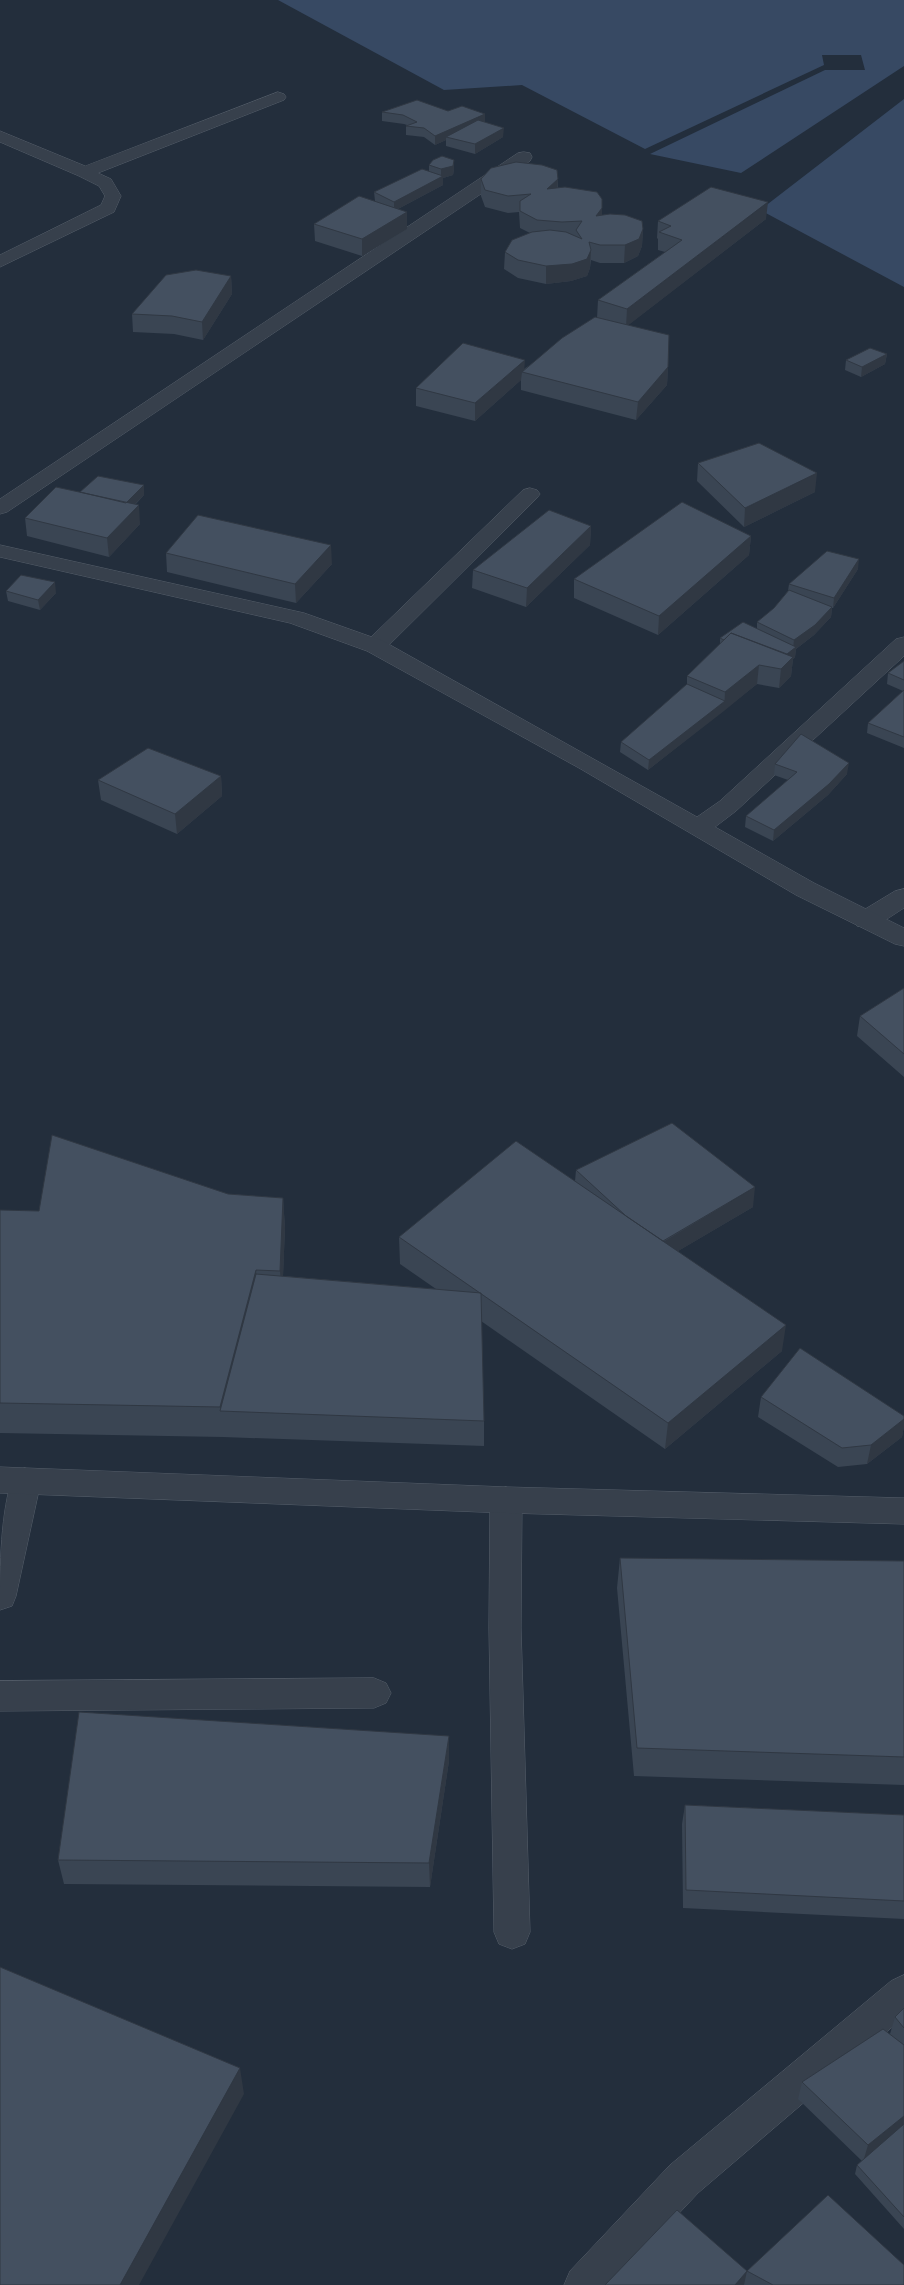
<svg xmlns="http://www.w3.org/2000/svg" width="904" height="2285" font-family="'Fira Sans Condensed',sans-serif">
<rect width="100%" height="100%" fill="#232e3c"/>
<path fill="#374963" d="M 278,0 L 904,0 L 904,66 L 741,173 L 650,154 L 825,70 L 865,70 L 861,55 L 822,55 L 824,65 L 645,149 L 522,85 L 444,90 Z
M 904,99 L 904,287 L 760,210 Z"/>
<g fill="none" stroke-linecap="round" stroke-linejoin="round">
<g stroke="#555e6a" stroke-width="1">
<path id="service" d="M 530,488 L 537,490 L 540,494 L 537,498 L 383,651 L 375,653 L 367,651 L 364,646 L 367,641 L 523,490 Z
M 904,889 L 904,908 C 889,917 875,930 857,926 L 853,920 L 857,914 L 895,891 Z
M 25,1468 L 36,1472 L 41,1481 L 16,1596 L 12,1606 L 0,1610 C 0,1565 0,1513 14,1472 Z
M 506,1487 L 517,1491 L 522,1500 L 521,1628 L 530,1932 L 525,1944 L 512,1949 L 499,1944 L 494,1932 L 489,1628 L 490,1500 L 495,1491 Z
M 374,1678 L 386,1683 L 391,1693 L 386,1703 L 374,1708 L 0,1711 L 0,1681 Z"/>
</g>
<g stroke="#555e6a" stroke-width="1">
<path id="minor" d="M 278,92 L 284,94 L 286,97 L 284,100 L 98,173 L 111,179 L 121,196 L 114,212 L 0,267 L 0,255 L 101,205 L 105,196 L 99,186 L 79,176 L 0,142 L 0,131 L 85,166 Z
M 524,152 L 530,153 L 532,157 L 530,161 L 7,512 L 0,514 L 0,499 L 518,153 Z
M 0,545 L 304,613 L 383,641 L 697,817 L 720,801 L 896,639 L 904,637 L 904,656 L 736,811 L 715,827 L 814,883 L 904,928 L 904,946 L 895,944 L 796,895 L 579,768 L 367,651 L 290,623 L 0,557 Z
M 0,1467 L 506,1487 L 904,1498 L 904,1524 L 506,1513 L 0,1493 Z
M 904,1975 L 904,2017 L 698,2193 L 612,2285 L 564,2285 L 570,2271 L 670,2165 L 891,1981 Z"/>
</g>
<use href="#service" fill="#37404c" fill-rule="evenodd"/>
<use href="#minor" fill="#37404c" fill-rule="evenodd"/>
</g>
<path fill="#3a4553" d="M 448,111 L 485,122 L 503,137 L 475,154 L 446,146 L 446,140 L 435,145 L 424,137 L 406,135 L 406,126 L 407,125 L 404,124 L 382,121 L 382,112 Z
M 429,165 L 454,169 L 453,175 L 443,178 L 443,185 L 398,209 L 407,229 L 362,256 L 315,241 L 314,224 L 375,201 L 374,192 L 429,171 Z
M 481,179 L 558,179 L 558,188 L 602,208 L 602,215 L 643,229 L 642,246 L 638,256 L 624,263 L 600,263 L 591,260 L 590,268 L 587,276 L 571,281 L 546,284 L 518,278 L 504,269 L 505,252 L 530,233 L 520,228 L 519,212 L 508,213 L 485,207 L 481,196 Z
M 766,219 L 628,325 L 668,367 L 667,385 L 636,420 L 521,390 L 521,380 L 475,421 L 416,406 L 416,388 L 524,369 L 597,318 L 598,300 L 665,252 L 658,250 L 658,239 L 657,238 L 658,221 Z
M 231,276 L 232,294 L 203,340 L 174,334 L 133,332 L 132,314 Z
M 887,354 L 885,364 L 861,377 L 845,370 L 846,360 Z
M 698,463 L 815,492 L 744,527 L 697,481 Z
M 144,495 L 135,505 L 140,524 L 109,557 L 27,536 L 25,518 Z
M 591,526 L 590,545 L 526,607 L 472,588 L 473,570 Z
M 751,536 L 749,555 L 658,635 L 574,598 L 574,579 Z
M 166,553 L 332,564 L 296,603 L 167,572 Z
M 858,569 L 833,608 L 832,608 L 831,617 L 814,635 L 796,649 L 795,657 L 793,659 L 791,676 L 779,688 L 757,684 L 648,770 L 620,752 L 621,742 L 687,684 L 687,676 L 720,644 L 720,638 L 757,628 L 757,622 L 774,608 L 788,591 L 789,584 Z
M 6,591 L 56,593 L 40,610 L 8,601 Z
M 904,661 L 904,748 L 867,733 L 868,723 L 903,691 L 887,684 L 888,673 Z
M 775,764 L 847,774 L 828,795 L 773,841 L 745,827 L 746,816 L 788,780 L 774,775 Z
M 221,776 L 222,796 L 177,834 L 101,800 L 98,780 Z
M 904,988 L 904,1077 L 857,1036 L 860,1016 Z
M 576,1170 L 753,1207 L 678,1251 L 782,1351 L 665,1449 L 481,1321 L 484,1421 L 484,1446 L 223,1437 L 0,1433 L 0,1210 L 39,1211 L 228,1194 L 283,1198 L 285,1228 L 283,1276 L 436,1289 L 400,1264 L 399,1237 L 575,1181 Z
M 761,1397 L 904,1416 L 904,1426 L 902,1437 L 867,1464 L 838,1467 L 758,1417 Z
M 620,1558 L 904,1561 L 904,1785 L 634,1776 L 617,1588 Z
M 449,1736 L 449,1761 L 430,1887 L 64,1884 L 58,1860 Z
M 685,1805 L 904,1815 L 904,1919 L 683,1908 L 682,1824 Z
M 904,2008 L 904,2229 L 855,2174 L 857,2165 L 862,2161 L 798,2099 L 802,2082 L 890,2034 L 895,2017 Z
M 747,2271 L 904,2285 L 605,2285 Z"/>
<path fill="#303843" d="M 485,114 L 485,123 L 446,137 L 446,140 L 435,145 L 435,136 Z
M 504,128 L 503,137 L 475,154 L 475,144 Z
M 454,160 L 454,169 L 453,175 L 443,178 L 443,185 L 394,211 L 394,202 L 441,177 L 441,169 Z
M 558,179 L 557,196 L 547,189 Z
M 768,202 L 766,219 L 626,327 L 627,309 Z
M 602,208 L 602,225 L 596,216 Z
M 407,212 L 407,229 L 362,256 L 362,239 Z
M 643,229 L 642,246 L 638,256 L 624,263 L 625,245 Z
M 591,250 L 590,268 L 587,276 L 571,281 L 546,284 L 546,266 Z
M 231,276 L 232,294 L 203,340 L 202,322 Z
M 887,354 L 885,364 L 861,377 L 862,367 Z
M 525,360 L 524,372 L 522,372 L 521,380 L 475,421 L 475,403 Z
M 668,367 L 667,385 L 636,420 L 638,402 Z
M 817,473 L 815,492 L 744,527 L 745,508 Z
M 144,485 L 144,495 L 120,519 L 119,509 Z
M 139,505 L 140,524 L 109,557 L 107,538 Z
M 591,526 L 590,545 L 526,607 L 527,588 Z
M 751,536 L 749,555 L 658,635 L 659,616 Z
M 331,545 L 332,564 L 296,603 L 295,584 Z
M 859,559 L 858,569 L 833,608 L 834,598 Z
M 55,582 L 56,593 L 40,610 L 38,600 Z
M 832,607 L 831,617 L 814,635 L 796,649 L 795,657 L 793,659 L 791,676 L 779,688 L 781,669 L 780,660 L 793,649 L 794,640 Z
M 759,665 L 757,684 L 724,711 L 725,692 Z
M 725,701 L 724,711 L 648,770 L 649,760 Z
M 849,763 L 847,774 L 828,795 L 773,841 L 774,830 Z
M 221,776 L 222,796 L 177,834 L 175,814 Z
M 755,1187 L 753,1207 L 656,1264 L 658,1245 Z
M 283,1198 L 285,1228 L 282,1301 L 280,1271 Z
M 256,1270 L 258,1300 L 220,1411 L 220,1407 Z
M 786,1325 L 782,1351 L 665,1449 L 668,1423 Z
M 904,1419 L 904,1426 L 902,1437 L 867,1464 L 871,1445 Z
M 449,1736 L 449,1761 L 430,1887 L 429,1863 Z
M 240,2068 L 244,2094 L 139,2285 L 120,2285 Z
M 904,2116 L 904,2128 L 863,2162 L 868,2145 Z
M 747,2271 L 744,2285 L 735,2285 Z"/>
<path fill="#445060" stroke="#303843" d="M 417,100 L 448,111 L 462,106 L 485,114 L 435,136 L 424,128 L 406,126 L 417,122 L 403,115 L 382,112 Z
M 478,120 L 504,128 L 475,144 L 446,137 Z
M 442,156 L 454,160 L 453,166 L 441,169 L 429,165 L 433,160 Z
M 516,162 L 542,165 L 557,170 L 558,179 L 547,189 L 565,187 L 597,192 L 602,199 L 602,208 L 596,216 L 610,214 L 625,215 L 642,221 L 643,229 L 639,239 L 625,245 L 600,245 L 589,242 L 591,250 L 587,259 L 572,264 L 546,266 L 518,260 L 505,252 L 512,240 L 532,232 L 550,230 L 566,232 L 582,239 L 576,230 L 582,221 L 562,222 L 537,220 L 520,211 L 520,201 L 531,194 L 508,196 L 485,190 L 481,179 L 491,168 Z
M 422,169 L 443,176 L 394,202 L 374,192 Z
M 711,187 L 768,202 L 627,309 L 598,300 L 682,240 L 659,232 L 671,226 L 658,221 Z
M 359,196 L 407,212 L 362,239 L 314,224 Z
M 196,270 L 231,276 L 202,322 L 172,316 L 132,314 L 166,275 Z
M 595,317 L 669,335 L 668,367 L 638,402 L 522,372 L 562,338 Z
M 463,343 L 525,360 L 475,403 L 416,388 Z
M 870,348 L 887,354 L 862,367 L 846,360 Z
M 759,443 L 817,473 L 745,508 L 698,463 Z
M 98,476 L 144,485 L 126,503 L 80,492 Z
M 56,487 L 139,505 L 107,538 L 25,518 Z
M 682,502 L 751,536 L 659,616 L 574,579 Z
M 549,510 L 591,526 L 527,588 L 473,570 Z
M 198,515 L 331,545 L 295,584 L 166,553 Z
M 827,551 L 859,559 L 834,598 L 789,584 Z
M 21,575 L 55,582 L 38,600 L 6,591 Z
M 789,590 L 832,607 L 815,625 L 794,640 L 757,622 L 774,608 Z
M 743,622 L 796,647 L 787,654 L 731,633 L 724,640 L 720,638 Z
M 731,633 L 793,657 L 781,669 L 759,665 L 725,692 L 687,676 Z
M 904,661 L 904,680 L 888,673 Z
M 687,684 L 725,701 L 649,760 L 621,742 Z
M 904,690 L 904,737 L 868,723 Z
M 801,734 L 849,763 L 829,784 L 774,830 L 746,816 L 797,772 L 775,764 Z
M 148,748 L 221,776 L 175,814 L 98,780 Z
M 904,988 L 904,1054 L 860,1016 Z
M 672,1123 L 755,1187 L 663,1241 L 626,1216 L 576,1170 Z
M 52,1135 L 228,1194 L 283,1198 L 280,1271 L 256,1270 L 220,1407 L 0,1403 L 0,1210 L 39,1211 Z
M 516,1141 L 786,1325 L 668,1423 L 399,1237 Z
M 256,1274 L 481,1293 L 484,1421 L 220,1411 Z
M 800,1348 L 904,1416 L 904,1419 L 871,1445 L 842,1448 L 761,1397 Z
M 620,1558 L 904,1561 L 904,1757 L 637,1748 Z
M 79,1712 L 449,1736 L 429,1863 L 58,1860 Z
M 685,1805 L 904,1815 L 904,1901 L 686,1890 Z
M 0,1967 L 240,2068 L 120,2285 L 0,2285 Z
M 904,2008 L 904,2028 L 895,2017 Z
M 883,2029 L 904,2045 L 904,2116 L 868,2145 L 802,2082 Z
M 904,2124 L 904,2217 L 857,2165 Z
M 828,2195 L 904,2265 L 904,2285 L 773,2285 L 747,2271 Z
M 677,2210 L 747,2271 L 735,2285 L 605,2285 Z"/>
</svg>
